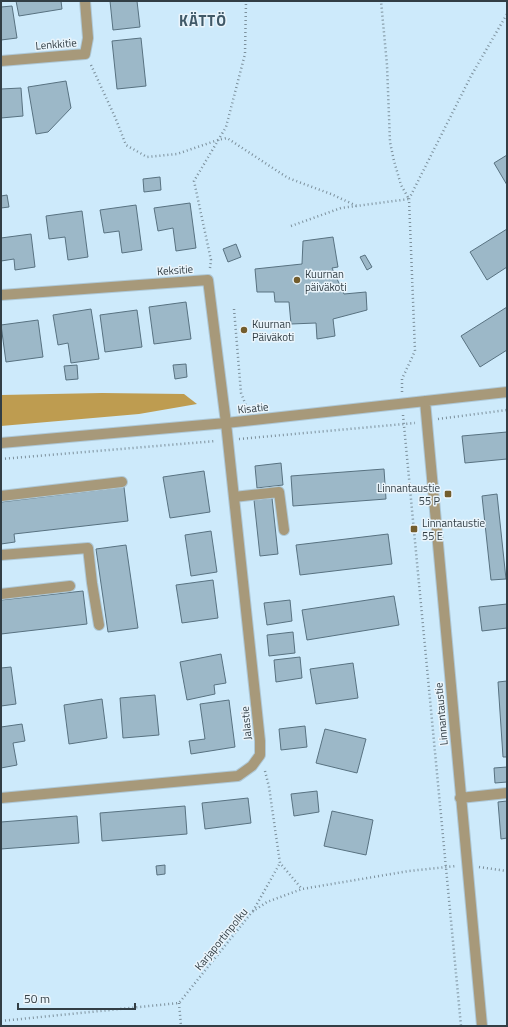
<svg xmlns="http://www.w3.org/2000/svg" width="508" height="1027" font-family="'Titillium Web',sans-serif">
<rect width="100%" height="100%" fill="#cdeafb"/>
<path fill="#be9c50" d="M 102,393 L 184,394 L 197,404 L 139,414 L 1,426 L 1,395 Z"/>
<path fill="#9cb8c8" stroke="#587281" d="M 16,1 L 61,1 L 62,9 L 19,16 Z
M 110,1 L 137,1 L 140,27 L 113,30 Z
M 12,6 L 17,38 L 1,40 L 1,7 Z
M 141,38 L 146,86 L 117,89 L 112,41 Z
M 66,81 L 71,108 L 48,132 L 36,134 L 28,87 Z
M 21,88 L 23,116 L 1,118 L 1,89 Z
M 507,155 L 507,185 L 494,163 Z
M 160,177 L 161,190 L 144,192 L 143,179 Z
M 7,195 L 9,207 L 1,208 L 1,196 Z
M 190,203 L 196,248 L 176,251 L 173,228 L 158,231 L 154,208 Z
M 136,205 L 142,250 L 122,253 L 119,231 L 104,233 L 100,210 Z
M 82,211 L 88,257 L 68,260 L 65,237 L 49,239 L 46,216 Z
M 507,229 L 507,267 L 487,280 L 470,252 Z
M 31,234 L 35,267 L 15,270 L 14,259 L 1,261 L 1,238 Z
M 333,237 L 338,267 L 332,268 L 344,294 L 366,292 L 367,310 L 333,319 L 335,336 L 317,339 L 316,323 L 291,324 L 289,302 L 275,302 L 274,292 L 257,292 L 255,269 L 302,264 L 303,241 Z
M 236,244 L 241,257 L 228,262 L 223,249 Z
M 365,255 L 372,267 L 367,270 L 360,257 Z
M 186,302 L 191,339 L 154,344 L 149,307 Z
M 507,307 L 507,350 L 480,367 L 461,336 Z
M 91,309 L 99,359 L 71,363 L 68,343 L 58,345 L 53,315 Z
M 137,310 L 142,347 L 105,352 L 100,315 Z
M 38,320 L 43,357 L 6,362 L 1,325 Z
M 186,364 L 187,377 L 175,379 L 173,365 Z
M 77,365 L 78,379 L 66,380 L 64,366 Z
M 507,432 L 507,459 L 465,463 L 462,436 Z
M 281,463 L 283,485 L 257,488 L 255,466 Z
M 384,469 L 386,499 L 293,506 L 291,476 Z
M 204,471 L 210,512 L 170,518 L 163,477 Z
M 124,487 L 128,521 L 14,534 L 15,542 L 1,544 L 1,502 Z
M 497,494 L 506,579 L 491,580 L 482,496 Z
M 272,498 L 278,554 L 260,556 L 254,500 Z
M 211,531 L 217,572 L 191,576 L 185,535 Z
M 388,534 L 392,564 L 300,575 L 296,545 Z
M 126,545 L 138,628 L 108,632 L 96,549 Z
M 213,580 L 218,618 L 182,623 L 176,585 Z
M 83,591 L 87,624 L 1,634 L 1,600 Z
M 394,596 L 399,625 L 307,640 L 302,610 Z
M 290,600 L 292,621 L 267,625 L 264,603 Z
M 507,604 L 507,628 L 482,631 L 479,607 Z
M 293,632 L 295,653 L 269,656 L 267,635 Z
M 221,654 L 226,683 L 214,685 L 215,694 L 187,700 L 180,662 Z
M 300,657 L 302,678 L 276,682 L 274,660 Z
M 353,663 L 358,698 L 316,704 L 310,669 Z
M 11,667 L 16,704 L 1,706 L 1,668 Z
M 507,681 L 507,757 L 503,757 L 498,682 Z
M 155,695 L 159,735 L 123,738 L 120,698 Z
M 102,699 L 107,738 L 69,744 L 64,705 Z
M 229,700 L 235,747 L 191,754 L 189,741 L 205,739 L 200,704 Z
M 22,724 L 25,741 L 13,743 L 17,765 L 1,768 L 1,727 Z
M 305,726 L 307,747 L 281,750 L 279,729 Z
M 325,729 L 366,739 L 357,773 L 316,763 Z
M 507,767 L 507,782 L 495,783 L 494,768 Z
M 317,791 L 319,812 L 294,816 L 291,794 Z
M 248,798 L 251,823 L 205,829 L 202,803 Z
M 507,801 L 507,838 L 501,839 L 498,802 Z
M 185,806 L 187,834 L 102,841 L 100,813 Z
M 332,811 L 373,820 L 366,855 L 324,846 Z
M 77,816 L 79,843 L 1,849 L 1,822 Z
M 165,865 L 165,874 L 157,875 L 156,866 Z"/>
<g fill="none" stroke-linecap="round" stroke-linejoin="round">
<g stroke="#aec8d7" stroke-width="12">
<path id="minor" d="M 1,61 L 85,54 L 88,38 L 85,1
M 1,295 L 208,280 L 226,423 L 260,741 L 260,755 L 252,766 L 238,776 L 1,798
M 425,401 L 482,1026
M 1,443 L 226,423 L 507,392
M 1,496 L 122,482
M 234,497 L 279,492 L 284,530
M 1,555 L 88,548 L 92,583 L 99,625
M 1,594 L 70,586
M 460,798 L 507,793"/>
</g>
<path stroke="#7c909c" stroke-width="2.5" stroke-dasharray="1 3" stroke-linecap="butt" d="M 91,65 L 115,117 L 126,145 L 147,157 L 177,154 L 218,140 L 227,138 L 288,178 L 331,194 L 357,206
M 291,226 L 341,208 L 409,199 L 401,185 L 394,161 L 390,142 L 387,65 L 381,1
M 210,268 L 211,260 L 194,181 L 226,127 L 245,54 L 246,1
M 234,309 L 241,393 L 247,408
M 402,392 L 402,379 L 415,351 L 409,199 L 471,76 L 507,14
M 403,415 L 461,1026
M 438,419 L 507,410
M 239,439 L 415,423
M 1,459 L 216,441
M 265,771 L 269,787 L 280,863 L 302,889
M 479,867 L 507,871
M 253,911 L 280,863
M 179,1003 L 181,1026
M 1,1021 L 179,1003 L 252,912 L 267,902 L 302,889 L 409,871 L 456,866"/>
<use href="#minor" stroke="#a7997a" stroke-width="10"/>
</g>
<g fill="#735d2d" stroke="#e9f4fb" stroke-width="1.5">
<circle cx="297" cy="280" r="4"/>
<circle cx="244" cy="330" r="4"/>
<rect x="444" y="490" width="8" height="8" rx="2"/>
<rect x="410" y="525" width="8" height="8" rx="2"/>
</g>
<g text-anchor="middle" stroke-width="3" stroke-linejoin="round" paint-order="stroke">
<g font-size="11" fill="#323e45" stroke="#e9f4fb">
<text transform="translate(56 44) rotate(-5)" y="4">Lenkkitie</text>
<text transform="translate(175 270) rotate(-4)" y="4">Keksitie</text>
<text transform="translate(253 408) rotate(-6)" y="4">Kisatie</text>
<text transform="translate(441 714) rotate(-95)" y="4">Linnantaustie</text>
<text transform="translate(246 723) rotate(-95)" y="4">Jalastie</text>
<text transform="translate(221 939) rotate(-51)" y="4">Karjaportinpolku</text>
</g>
<g font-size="11" fill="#323e45" stroke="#e9f4fb" text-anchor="start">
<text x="305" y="278">Kuurnan<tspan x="305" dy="13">päiväkoti</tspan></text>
<text x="252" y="328">Kuurnan<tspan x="252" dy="13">Päiväkoti</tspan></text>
<text x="440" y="492" text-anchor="end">Linnantaustie<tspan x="440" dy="13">55 P</tspan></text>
<text x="422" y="527">Linnantaustie<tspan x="422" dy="13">55 E</tspan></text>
</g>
<g font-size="15" font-weight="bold" letter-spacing="1" fill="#405968" stroke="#e9f4fb">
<text x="203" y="26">KÄTTÖ</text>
</g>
</g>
<rect width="508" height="1027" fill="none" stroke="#323e45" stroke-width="4"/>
<path d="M18 1003v6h117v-6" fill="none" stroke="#323e45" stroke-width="2"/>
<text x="24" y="1003" font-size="12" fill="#323e45" stroke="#e9f4fb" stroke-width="3" paint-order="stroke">50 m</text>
</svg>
